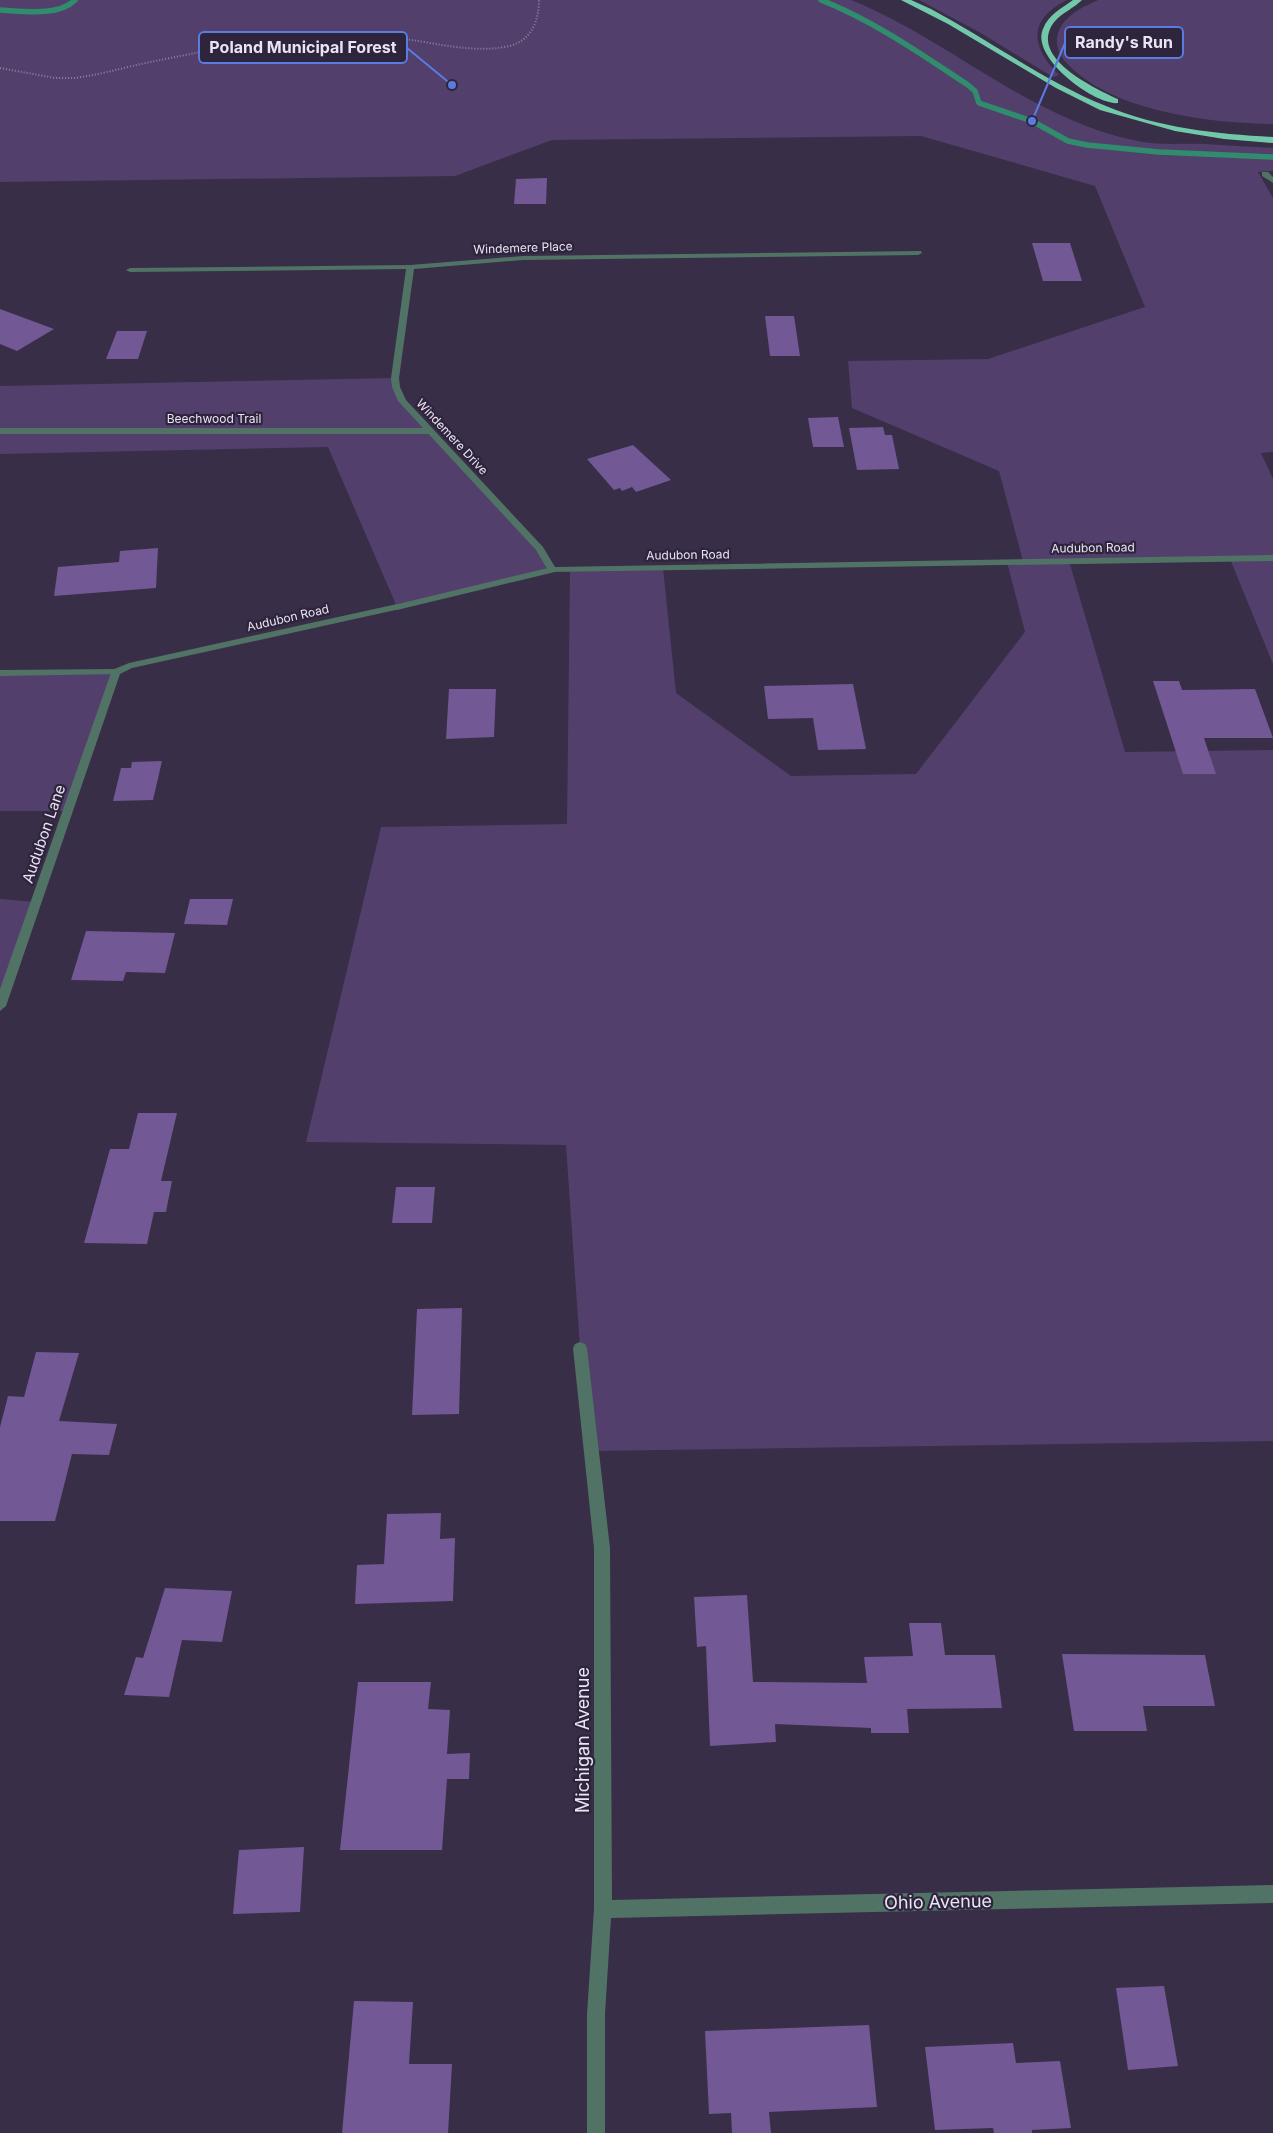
<svg xmlns="http://www.w3.org/2000/svg" width="1273" height="2133" font-family="Inter,sans-serif">
<rect width="100%" height="100%" fill="#382e47"/>
<path fill="#523f6c" d="M 0,0 L 851,0 C 948,39 1029,118 1133,140 C 1157,146 1180,143 1205,144 C 1227,145 1250,147 1273,148 L 1273,171 L 1258,172 L 1273,198 L 1273,452 L 1261,453 L 1273,479 L 1273,664 L 1230,559 L 1069,561 L 1125,752 L 1273,750 L 1273,1441 L 592,1451 L 580,1348 L 566,1145 L 306,1142 L 381,827 L 567,824 L 570,570 L 663,568 L 676,693 L 791,776 L 916,774 L 1025,632 L 1007,562 L 1023,561 L 999,471 L 852,408 L 848,361 L 988,359 L 1145,307 L 1095,186 L 921,136 L 552,140 L 455,176 L 0,182 Z
M 919,0 L 1067,0 C 1027,20 1031,47 1059,75 L 1053,77 L 979,32 Z
M 1098,0 L 1273,0 L 1273,124 C 1212,123 1124,113 1076,72 C 1068,65 1058,56 1057,44 C 1055,21 1078,9 1098,0 Z
M 395,378 L 402,401 L 540,549 L 552,570 L 397,607 L 328,447 L 0,454 L 0,386 Z
M 116,672 L 68,811 L 0,811 L 0,673 Z
M 0,899 L 36,902 L 0,1006 Z"/>
<g fill="none" stroke-linecap="round" stroke-linejoin="round">
<path stroke="#318c6e" stroke-width="5.5" d="M 821,0 C 874,21 921,54 968,85 L 975,91 L 979,103 L 1032,121 L 1068,141 L 1087,145 L 1159,152 L 1273,157
M 0,10 C 22,11 58,17 75,0"/>
</g>
<path fill="#725894" d="M 547,178 L 546,204 L 514,204 L 516,179 Z
M 1032,243 L 1070,243 L 1082,281 L 1043,281 Z
M 0,309 L 54,329 L 17,351 L 0,344 Z
M 765,316 L 794,316 L 800,356 L 770,356 Z
M 117,331 L 147,331 L 138,359 L 106,359 Z
M 838,417 L 844,447 L 813,447 L 808,418 Z
M 883,427 L 885,435 L 892,435 L 899,469 L 857,470 L 849,428 Z
M 633,445 L 671,480 L 636,492 L 632,487 L 622,491 L 620,488 L 614,490 L 587,459 Z
M 158,548 L 156,588 L 54,596 L 58,567 L 119,562 L 120,551 Z
M 1153,681 L 1179,681 L 1182,690 L 1255,689 L 1273,738 L 1204,738 L 1216,774 L 1183,774 Z
M 853,684 L 866,749 L 818,750 L 813,718 L 768,719 L 764,686 Z
M 449,689 L 496,689 L 494,737 L 446,739 Z
M 162,761 L 153,800 L 113,801 L 121,768 L 131,768 L 132,762 Z
M 190,899 L 233,899 L 227,925 L 184,924 Z
M 86,931 L 175,933 L 165,973 L 126,972 L 123,981 L 71,980 Z
M 138,1113 L 177,1113 L 161,1181 L 172,1181 L 166,1212 L 154,1212 L 147,1244 L 84,1243 L 110,1149 L 129,1149 Z
M 396,1187 L 435,1187 L 432,1223 L 392,1223 Z
M 462,1308 L 459,1414 L 412,1415 L 417,1309 Z
M 36,1352 L 79,1353 L 59,1421 L 117,1424 L 109,1455 L 72,1454 L 55,1521 L 0,1521 L 0,1427 L 8,1396 L 24,1397 Z
M 441,1513 L 440,1539 L 455,1538 L 453,1601 L 355,1604 L 357,1565 L 384,1564 L 387,1514 Z
M 165,1588 L 232,1591 L 222,1642 L 182,1640 L 169,1697 L 124,1695 L 136,1657 L 143,1658 Z
M 747,1595 L 753,1682 L 867,1683 L 864,1657 L 913,1656 L 909,1623 L 941,1623 L 945,1655 L 995,1655 L 1002,1708 L 907,1709 L 909,1733 L 871,1733 L 871,1728 L 775,1724 L 776,1742 L 710,1746 L 706,1646 L 697,1647 L 694,1597 Z
M 1062,1654 L 1205,1655 L 1215,1706 L 1143,1706 L 1147,1731 L 1074,1731 Z
M 358,1682 L 431,1682 L 428,1709 L 450,1710 L 447,1754 L 470,1753 L 469,1779 L 447,1779 L 442,1850 L 340,1850 Z
M 304,1847 L 300,1912 L 233,1914 L 239,1850 Z
M 1164,1986 L 1178,2066 L 1128,2070 L 1116,1988 Z
M 354,2001 L 413,2002 L 409,2064 L 452,2064 L 448,2133 L 342,2133 Z
M 869,2025 L 877,2107 L 769,2112 L 771,2133 L 732,2133 L 731,2113 L 709,2114 L 705,2031 Z
M 1013,2043 L 1016,2063 L 1060,2061 L 1071,2128 L 1032,2130 L 1032,2133 L 994,2133 L 993,2128 L 935,2130 L 925,2047 Z"/>
<g fill="none" stroke-linecap="round" stroke-linejoin="round">
<path stroke="#8e869b" stroke-width="2" stroke-dasharray="1 2" stroke-linecap="butt" d="M 0,68 L 55,78 L 75,78 C 97,75 119,69 141,64 C 208,50 275,37 343,35 C 363,34 383,36 404,39 C 437,43 475,54 509,46 C 531,41 539,21 539,0"/>
<path fill="#517365" fill-rule="evenodd" d="M 1262,172 L 1268,172 L 1273,177 L 1273,183 L 1262,176 Z
M 0,428 L 428,428 L 432,431 L 428,434 L 0,434 Z
M 552,567 L 555,568 L 555,572 L 397,610 L 392,607 L 394,605 Z
M 116,669 L 120,670 L 120,674 L 0,676 L 0,670 Z"/>
<path fill="#517365" fill-rule="evenodd" d="M 921,251 L 922,253 L 918,255 L 523,260 L 414,269 L 399,378 L 400,387 L 406,400 L 543,547 L 555,567 L 1273,555 L 1273,561 L 549,572 L 536,550 L 398,401 L 392,387 L 391,378 L 406,269 L 130,272 L 126,270 L 130,268 L 410,265 L 523,256 Z
M 397,604 L 402,607 L 400,609 L 132,668 L 120,674 L 6,1006 L 0,1011 L 0,989 L 112,670 L 129,663 Z
M 580,1342 L 585,1344 L 587,1348 L 610,1548 L 612,1900 L 1273,1885 L 1273,1903 L 611,1918 L 605,2014 L 605,2133 L 587,2133 L 587,2014 L 594,1909 L 594,1548 L 573,1348 L 575,1344 Z"/>
<path fill="#71c9a9" fill-rule="evenodd" d="M 901,0 L 911,0 L 931,9 C 989,40 1044,81 1106,106 C 1159,128 1216,134 1273,137 L 1273,143 L 1224,139 L 1175,131 L 1100,110 L 1056,88 L 948,24 Z
M 1073,0 L 1082,0 C 1072,10 1056,15 1050,29 C 1036,61 1096,89 1118,99 L 1118,103 C 1096,106 1030,58 1043,29 C 1048,15 1062,8 1073,0 Z"/>
</g>
<g text-anchor="middle" stroke-width="4.5" stroke-linejoin="round" paint-order="stroke">
<g font-size="12" fill="#eae4f4" stroke="#2e243c">
<text transform="translate(523 248) rotate(-2)" y="4">Windemere Place</text>
<text x="214" y="423">Beechwood Trail</text>
<text transform="translate(452 437) rotate(47)" y="4">Windemere Drive</text>
<text transform="translate(1093 548) rotate(-1)" y="4">Audubon Road</text>
<text transform="translate(688 555) rotate(-1)" y="4">Audubon Road</text>
<text transform="translate(288 618) rotate(-13)" y="4">Audubon Road</text>
</g>
<g font-size="15" fill="#eae4f4" stroke="#2e243c">
<text transform="translate(44 834) rotate(-71)" y="5">Audubon Lane</text>
</g>
<g font-size="18" fill="#eae4f4" stroke="#2e243c">
<text transform="translate(583 1740) rotate(-90)" y="6">Michigan Avenue</text>
<text transform="translate(938 1902) rotate(-1)" y="6">Ohio Avenue</text>
</g>
</g>
<path fill="none" stroke="#5a7be0" stroke-width="2" d="M1032 121L1065 43M452 85L407 48"/>
<g fill="#5a7be0" stroke="#2e243c" stroke-width="2">
<circle cx="1032" cy="121" r="5"/>
<circle cx="452" cy="85" r="5"/>
</g>
<g fill="#2e243c" stroke="#5a7be0" stroke-width="2">
<rect x="1065" y="27" width="118" height="31" rx="5"/>
<rect x="199" y="32" width="208" height="31" rx="5"/>
</g>
<g font-size="16" text-anchor="middle" font-weight="bold" fill="#eae4f4">
<text x="1124" y="48">Randy's Run</text>
<text x="303" y="53">Poland Municipal Forest</text>
</g>
</svg>
